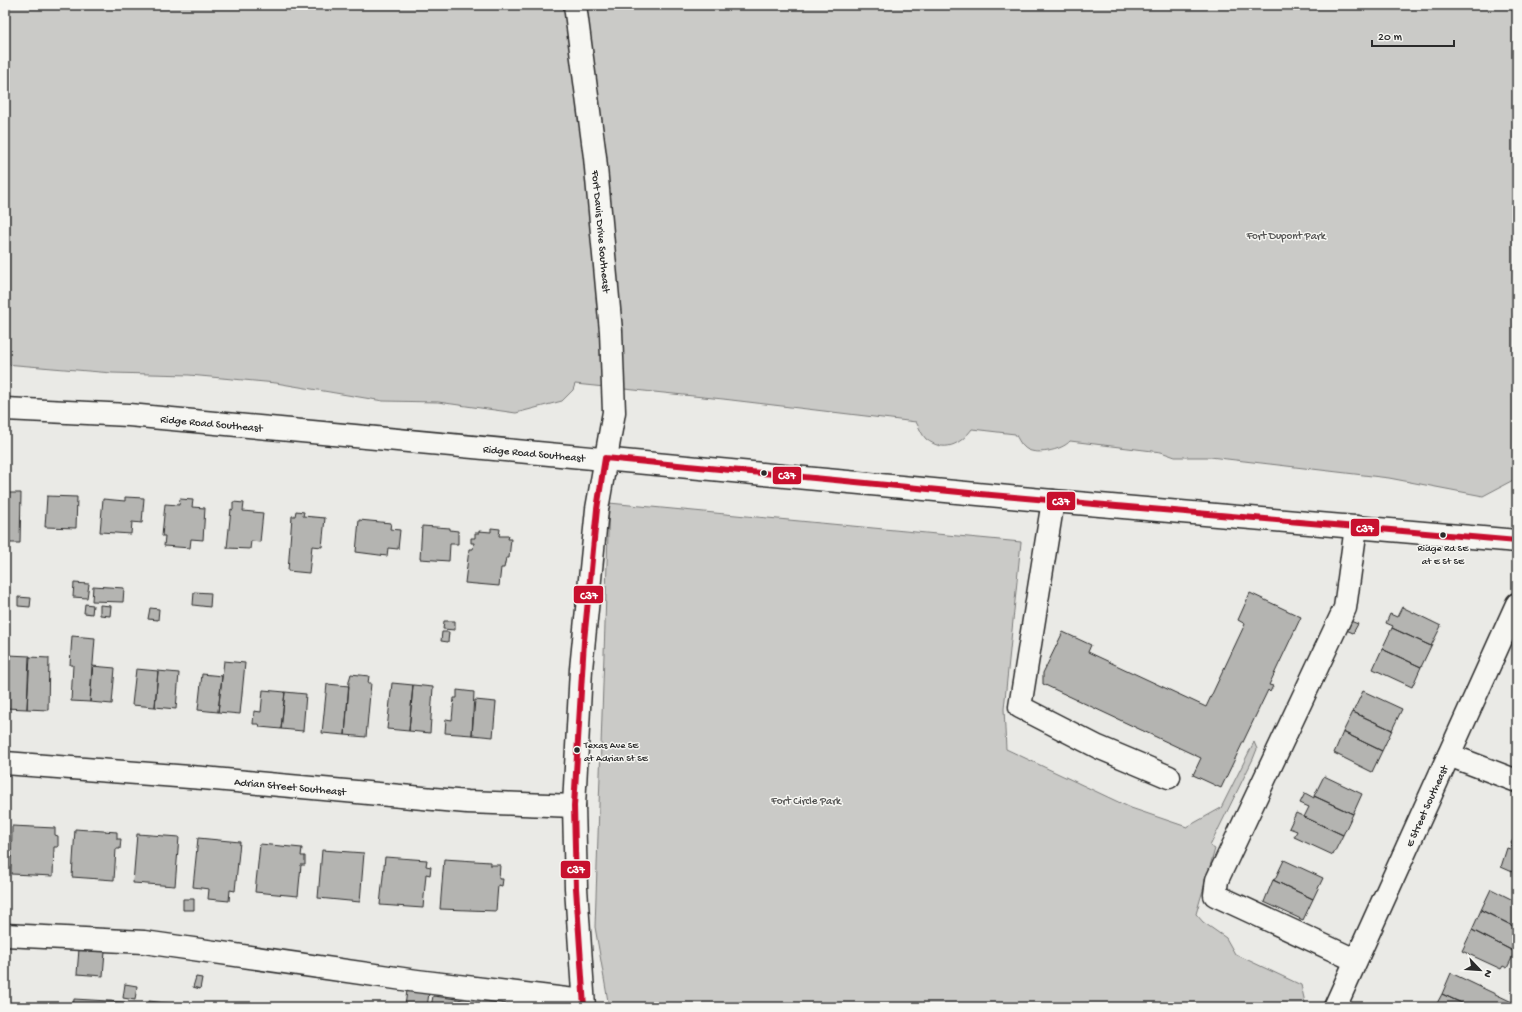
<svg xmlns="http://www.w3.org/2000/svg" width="1522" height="1012" font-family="'Gochi Hand',sans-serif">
<rect width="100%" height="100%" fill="#eaeae6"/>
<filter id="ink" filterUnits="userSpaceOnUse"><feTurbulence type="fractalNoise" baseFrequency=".025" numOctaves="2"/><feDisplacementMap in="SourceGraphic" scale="8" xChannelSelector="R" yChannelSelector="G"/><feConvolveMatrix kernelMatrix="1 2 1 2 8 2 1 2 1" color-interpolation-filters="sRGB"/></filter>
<g filter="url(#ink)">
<path fill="#cacac7" stroke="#7a7a79" d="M 5,5 L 1517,5 L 1517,478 L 1483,496 L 1389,478 L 1210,457 L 1175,457 L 1161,452 L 1070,441 C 1063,450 1033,457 1024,447 C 1020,444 1018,438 1015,434 L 972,429 C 960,445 944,453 926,439 C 922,435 919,427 916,422 L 723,399 L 575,384 L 573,390 L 562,401 L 516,413 L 438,402 L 383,401 L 276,383 L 189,375 L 112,373 L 5,364 Z
M 609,503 L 1021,542 L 1004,709 L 1006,749 L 1131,808 L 1187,827 L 1221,808 L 1254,742 L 1257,749 L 1253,759 L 1210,846 L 1215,849 L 1196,914 L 1203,922 L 1226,938 L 1235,954 L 1301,985 L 1306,1007 L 609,1007 L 595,927 Z"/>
<path fill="#b4b4b1" stroke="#2b2b2b" d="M 5,493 L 21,493 L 20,543 L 5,543 Z
M 47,496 L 77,497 L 76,528 L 45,527 Z
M 125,497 L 144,498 L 142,523 L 132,522 L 131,534 L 100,532 L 103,499 L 125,501 Z
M 180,499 L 193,500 L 192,507 L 205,508 L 203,540 L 191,539 L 190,548 L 164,546 L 165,536 L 162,536 L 165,504 L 179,505 Z
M 233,502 L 244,503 L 243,511 L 263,513 L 260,542 L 251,541 L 250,549 L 227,548 L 231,509 L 233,510 Z
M 296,511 L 304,512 L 303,516 L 325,518 L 322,547 L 312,546 L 309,573 L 288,571 L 292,516 L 295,516 Z
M 359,520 L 391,523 L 390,529 L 400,530 L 398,549 L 388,548 L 387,556 L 356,552 Z
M 422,526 L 450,528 L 450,530 L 458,531 L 458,544 L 450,544 L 449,561 L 420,559 Z
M 491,528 L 500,529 L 499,536 L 509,536 L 508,539 L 511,539 L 509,558 L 506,558 L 504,568 L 501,568 L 499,586 L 465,583 L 469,549 L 473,549 L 474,543 L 471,543 L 471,538 L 475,538 L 475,533 L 479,533 L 479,531 L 491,532 Z
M 74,583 L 89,584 L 87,598 L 73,597 Z
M 93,586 L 124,588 L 123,602 L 92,601 Z
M 194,592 L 211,593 L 210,607 L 193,605 Z
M 1250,593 L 1301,617 L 1269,685 L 1273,686 L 1270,692 L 1268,690 L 1221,788 L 1193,775 L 1201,758 L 1043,684 L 1043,673 L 1063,632 L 1091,645 L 1088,652 L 1206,707 L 1245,624 L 1238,620 Z
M 18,597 L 31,598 L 30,607 L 18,606 Z
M 85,604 L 93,605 L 92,614 L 84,613 Z
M 100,605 L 111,606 L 110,616 L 100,615 Z
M 1402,607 L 1441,626 L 1431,646 L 1392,628 L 1393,626 L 1386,623 L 1390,614 L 1397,617 Z
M 150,608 L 159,609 L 158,620 L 148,619 Z
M 1348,620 L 1358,624 L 1353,633 L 1344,629 Z
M 444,621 L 455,621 L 455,630 L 443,629 Z
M 1392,628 L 1431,646 L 1421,667 L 1382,649 Z
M 442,632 L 449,632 L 448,642 L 441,641 Z
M 72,636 L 95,638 L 90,702 L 71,701 L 73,665 L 70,665 Z
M 1382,649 L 1421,667 L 1412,687 L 1373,669 Z
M 8,655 L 30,656 L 27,709 L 5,708 L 5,671 L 7,672 Z
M 29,657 L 49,658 L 48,710 L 27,709 Z
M 224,661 L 245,663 L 240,714 L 218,712 Z
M 92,666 L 115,668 L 112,704 L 90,702 Z
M 136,669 L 158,671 L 155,707 L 132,705 Z
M 158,671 L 179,673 L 176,709 L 155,707 Z
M 202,674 L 222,676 L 218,712 L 198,710 Z
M 351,674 L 369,676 L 368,683 L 371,683 L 366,737 L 345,735 L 349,681 Z
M 392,683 L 413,685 L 409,731 L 387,729 Z
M 327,684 L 349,686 L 345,735 L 322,733 Z
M 413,685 L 433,687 L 430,733 L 409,731 Z
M 263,690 L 285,692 L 281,729 L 260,727 L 259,724 L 253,724 L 254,711 L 261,712 Z
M 457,690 L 474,692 L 472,735 L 445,733 L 446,719 L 452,720 L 454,698 L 457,698 Z
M 1363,691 L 1402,709 L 1392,730 L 1353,712 Z
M 285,692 L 306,694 L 303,731 L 281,729 Z
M 475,700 L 496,702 L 493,737 L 472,735 Z
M 1353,712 L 1392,730 L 1382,751 L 1343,732 Z
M 1343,732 L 1382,751 L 1372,772 L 1334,753 Z
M 1324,776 L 1362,794 L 1353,814 L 1314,796 Z
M 1305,793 L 1314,798 L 1314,796 L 1353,814 L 1343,835 L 1304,817 L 1309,807 L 1300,803 Z
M 1296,813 L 1343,835 L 1333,855 L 1294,837 L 1297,831 L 1289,828 Z
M 12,826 L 55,828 L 55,835 L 58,836 L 58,847 L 54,847 L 53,876 L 11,874 Z
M 75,829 L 117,832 L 117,839 L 121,839 L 120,849 L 116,849 L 114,880 L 72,877 Z
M 137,834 L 179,837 L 175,886 L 133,883 Z
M 1517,834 L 1517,849 L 1511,846 L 1513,844 L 1511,843 Z
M 198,838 L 240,842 L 235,891 L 230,890 L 229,901 L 208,899 L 209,889 L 193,887 Z
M 260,844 L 302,848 L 301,856 L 305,856 L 305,865 L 301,865 L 298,896 L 255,892 Z
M 1511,846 L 1517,849 L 1517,874 L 1501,867 L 1507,848 L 1510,849 Z
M 322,850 L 364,853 L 360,902 L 318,898 Z
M 385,857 L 427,860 L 426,866 L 431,867 L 430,875 L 426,874 L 423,908 L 380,905 Z
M 444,859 L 490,862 L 490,865 L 500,865 L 499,879 L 503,879 L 502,886 L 498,885 L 496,911 L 440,909 Z
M 1284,860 L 1323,878 L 1313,899 L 1273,880 L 1275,879 Z
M 1273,880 L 1313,899 L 1303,920 L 1264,902 Z
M 1491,889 L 1517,902 L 1517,928 L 1481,910 Z
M 183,899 L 194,899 L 194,910 L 183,910 Z
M 1481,910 L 1517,928 L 1517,953 L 1472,930 Z
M 1472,930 L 1515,952 L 1507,968 L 1503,966 L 1501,969 L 1462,951 Z
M 79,949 L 105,951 L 103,976 L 77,974 Z
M 1451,973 L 1512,1002 L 1510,1007 L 1470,1007 L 1442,994 Z
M 196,977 L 202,978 L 200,989 L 193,987 Z
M 125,984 L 137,986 L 135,1000 L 123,998 Z
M 407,990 L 429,993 L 427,1007 L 405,1007 Z
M 1442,994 L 1470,1007 L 1435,1007 Z
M 433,996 L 457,999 L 474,1002 L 472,1007 L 431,1007 Z
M 74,999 L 125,1002 L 127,1005 L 126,1007 L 73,1007 Z
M 149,1001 L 174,1004 L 190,1006 L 148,1007 Z"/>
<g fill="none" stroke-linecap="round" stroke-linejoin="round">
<g stroke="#2b2b2b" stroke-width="25">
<g id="minor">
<path d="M 1053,501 L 1020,707 L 1098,747 L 1169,777"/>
<path d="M 1449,755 L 1517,781"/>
<path id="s1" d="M 5,763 L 203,778 L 467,802 L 574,806"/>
<path d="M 5,935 L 144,942 L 417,981 L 583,1001"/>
<path d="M 1355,960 L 1215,895 L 1217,880 L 1345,608 L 1356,527"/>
<path id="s2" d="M 1335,1007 L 1517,604"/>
</g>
</g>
<g stroke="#2b2b2b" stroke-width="25">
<g id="major">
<path id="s3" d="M 575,5 L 595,157 L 611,331 L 614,412 L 597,509 L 581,669 L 574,806 L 576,888 L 584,1007"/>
<path id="s4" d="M 5,409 L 129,415 L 1053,501 L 1517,541"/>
</g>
</g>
<use href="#minor" stroke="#f6f6f2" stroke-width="22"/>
<use href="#major" stroke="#f6f6f2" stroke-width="22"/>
<g stroke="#f6f6f2" stroke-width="9">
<path id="bus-1" d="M 605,458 L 980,494 L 1517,541
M 584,1007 L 576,888 L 574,806 L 584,641 L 597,509 L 605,458"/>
</g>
<use href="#bus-1" stroke="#c8102e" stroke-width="6"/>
</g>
</g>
<g fill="#2b2b2b" stroke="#f6f6f2" stroke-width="1.5">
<circle cx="764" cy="473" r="3.5"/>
<circle cx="1443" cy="535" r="3.5"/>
<circle cx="577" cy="750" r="3.5"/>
</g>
<g text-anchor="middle" stroke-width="3" stroke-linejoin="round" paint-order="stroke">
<g font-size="10" fill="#2b2b2b" stroke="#f6f6f2">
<text x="1443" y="551">Ridge Rd SE<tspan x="1443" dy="13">at E St SE</tspan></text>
<text x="584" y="748" text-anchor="start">Texas Ave SE<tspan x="584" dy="13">at Adrian St SE</tspan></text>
</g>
<g font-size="11" fill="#2b2b2b" stroke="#f6f6f2">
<text dy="4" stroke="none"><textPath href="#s3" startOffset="228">Fort Davis Drive Southeast</textPath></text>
<text dy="4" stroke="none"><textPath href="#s4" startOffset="207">Ridge Road Southeast</textPath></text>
<text dy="4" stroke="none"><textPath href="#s4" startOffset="531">Ridge Road Southeast</textPath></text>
<text dy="4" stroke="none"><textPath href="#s1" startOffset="286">Adrian Street Southeast</textPath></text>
<text dy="4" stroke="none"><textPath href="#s2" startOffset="221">E Street Southeast</textPath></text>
</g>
<g font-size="11" fill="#535352" stroke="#f6f6f2">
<text x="1286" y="239">Fort Dupont Park</text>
<text x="806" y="804">Fort Circle Park</text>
</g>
</g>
<g stroke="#f6f6f2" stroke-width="1.5">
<rect x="772" y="466" width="30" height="19" rx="4" fill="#c8102e"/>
<rect x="1046" y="491" width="30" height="20" rx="4" fill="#c8102e"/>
<rect x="1350" y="518" width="30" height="19" rx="4" fill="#c8102e"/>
<rect x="573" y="585" width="31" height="19" rx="4" fill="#c8102e"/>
<rect x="560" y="860" width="31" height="19" rx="4" fill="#c8102e"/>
</g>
<g font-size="11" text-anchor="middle" font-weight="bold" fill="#fff">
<text x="787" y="479">C37</text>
<text x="1061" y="505">C37</text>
<text x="1365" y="532">C37</text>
<text x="589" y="599">C37</text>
<text x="576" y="873">C37</text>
</g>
<rect width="1522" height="1012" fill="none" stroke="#f6f6f2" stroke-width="20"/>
<rect x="10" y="10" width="1502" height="992" fill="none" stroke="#2b2b2b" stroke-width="1.5" filter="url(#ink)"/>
<g transform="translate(1480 970) rotate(115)" stroke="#f6f6f2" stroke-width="3" paint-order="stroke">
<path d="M0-3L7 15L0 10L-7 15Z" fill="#2b2b2b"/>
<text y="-6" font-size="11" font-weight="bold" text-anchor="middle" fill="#2b2b2b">N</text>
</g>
<path d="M1372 40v6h82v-6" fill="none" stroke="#2b2b2b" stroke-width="2"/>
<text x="1378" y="40" font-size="12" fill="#2b2b2b" stroke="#f6f6f2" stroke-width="3" paint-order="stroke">20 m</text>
</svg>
